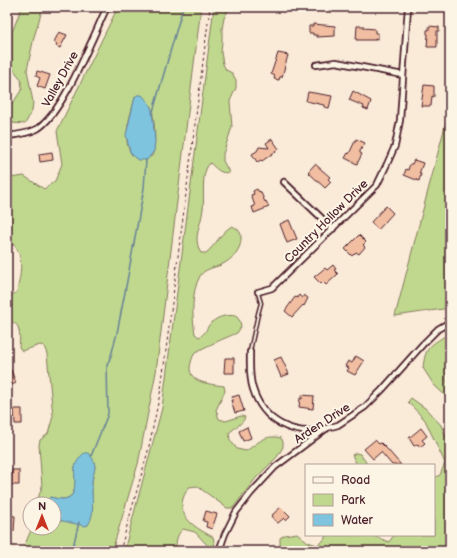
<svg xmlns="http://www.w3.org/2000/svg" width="457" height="558" font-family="'Balsamiq Sans',sans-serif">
<rect width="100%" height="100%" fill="#faead8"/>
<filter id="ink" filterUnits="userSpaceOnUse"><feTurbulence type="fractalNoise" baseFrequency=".025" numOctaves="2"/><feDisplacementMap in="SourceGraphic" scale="8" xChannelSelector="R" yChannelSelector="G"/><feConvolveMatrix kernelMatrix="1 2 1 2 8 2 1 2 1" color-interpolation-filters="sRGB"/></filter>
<g filter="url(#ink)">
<path fill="#bfd88e" stroke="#847c5c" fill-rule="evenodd" d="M 22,7 L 43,7 L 34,37 L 27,70 L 33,102 L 32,111 L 25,124 L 12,123 L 9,109 L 22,89 L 21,79 L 12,68 L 12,32 Z
M 118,7 L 201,7 L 156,372 L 138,464 L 112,551 L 22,551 L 32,528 L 54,528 L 54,519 L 88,525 L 92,508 L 92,481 L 95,466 L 75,466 C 75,476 79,498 63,499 C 59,499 54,498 50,497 L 44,504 L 36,504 L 42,487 L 39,445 L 40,440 L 48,434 L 53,416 L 47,354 L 44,346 L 40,345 L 22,351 L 19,347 C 20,341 21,325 14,323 C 12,322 9,323 7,323 L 7,298 L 17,292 C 20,276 25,258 14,245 L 9,244 L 7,246 L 7,182 L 10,178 L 24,176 L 44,189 L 55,181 L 62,164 L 57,131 ZM 137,95 C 140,97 145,99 148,102 C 155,109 157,147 152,156 L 138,160 C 117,146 131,116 135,97 Z
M 214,7 L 230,7 L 224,18 L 222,29 L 222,42 L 221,52 L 223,64 L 226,70 L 232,73 L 236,80 L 236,88 L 230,101 L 232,127 L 223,154 L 223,161 L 229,172 C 221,175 216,168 210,163 C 200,172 205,196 203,209 C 202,219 198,228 197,237 C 197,243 198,249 201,253 L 206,253 C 216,245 221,232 232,226 C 237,228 241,231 241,237 C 242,249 232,260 221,265 C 213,268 204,269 200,276 C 191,292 192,317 195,334 L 199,337 C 205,334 206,330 209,325 C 216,317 226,314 236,316 L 240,321 L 241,327 L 237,333 C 230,336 199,349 195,353 C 192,357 191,362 190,367 C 189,384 212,384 224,386 L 225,391 L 216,410 L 219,419 L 226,421 L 241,416 L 245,417 C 243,424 234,428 229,433 L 230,440 L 237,449 L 246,451 C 259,442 265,434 281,438 L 283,442 L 283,447 L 277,457 L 256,478 L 233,508 L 227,508 L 197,486 L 189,487 C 171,512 191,526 213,537 L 215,546 L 213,548 L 209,547 L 195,532 L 183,529 C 176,535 176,542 176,551 L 124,551 L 162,408 Z
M 446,122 L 450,122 L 450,308 L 395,316 Z
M 445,336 L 448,345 L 446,380 L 450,387 L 450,400 L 434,385 L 423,368 C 425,348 429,346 445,336 Z
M 411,398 L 425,408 L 441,425 L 450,447 L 450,551 L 281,551 L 280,547 L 280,538 L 284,535 L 297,533 L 308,542 L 317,545 L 324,540 L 326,535 L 371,535 L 389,542 L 394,535 L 434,535 L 434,478 L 440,475 L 445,463 L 425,420 L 408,402 Z
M 356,453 L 360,454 L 368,465 L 357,465 L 352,455 Z"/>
<path fill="#7ec4df" stroke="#698297" d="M 137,95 L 142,95 L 149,103 L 152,110 L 155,141 L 154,151 L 147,160 L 138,160 L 134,157 L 130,152 L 126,135 L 135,97 Z
M 84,453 L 88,453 C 92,456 95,462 95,467 C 95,472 92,477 92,482 C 91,495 96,514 88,525 L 85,526 L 54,519 L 54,504 L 44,504 L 50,497 C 54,498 59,499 63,499 C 80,498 73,477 75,467 C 76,462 80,457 84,453 Z"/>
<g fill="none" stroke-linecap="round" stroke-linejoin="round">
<path stroke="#698297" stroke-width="1.5" d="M 152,115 L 183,7
M 91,456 L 108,414 L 107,365 L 111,356 L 117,333 L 125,292 L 144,188 L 146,160
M 72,551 L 79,522"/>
</g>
<path fill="#f1bea2" stroke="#4a1f2b" d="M 313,24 L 335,26 L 335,36 L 317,37 L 317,35 L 313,35 L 313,33 L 309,33 L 309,26 L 313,26 Z
M 357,26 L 364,26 L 364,28 L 375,29 L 375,33 L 378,33 L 378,39 L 375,38 L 375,40 L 356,40 Z
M 429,26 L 439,27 L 439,31 L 437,31 L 437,47 L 427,47 L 428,34 L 427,34 L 427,30 L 429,30 Z
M 59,32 L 67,35 L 60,48 L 56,46 L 57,44 L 54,42 Z
M 278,53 L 288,55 L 282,77 L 280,77 L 279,80 L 274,79 L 275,76 L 271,74 Z
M 37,71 L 50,75 L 45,89 L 37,86 L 40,78 L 36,76 Z
M 424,85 L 434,86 L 434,97 L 432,96 L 431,106 L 421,106 Z
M 353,91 L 371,101 L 368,110 L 363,108 L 364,106 L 349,100 Z
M 308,92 L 332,96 L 329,108 L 324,107 L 324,105 L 306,101 Z
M 272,139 L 279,149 L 262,161 L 261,160 L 257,162 L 252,154 L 257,151 L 259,147 L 269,148 L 266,143 Z
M 356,139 L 365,143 L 360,151 L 360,153 L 362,154 L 357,164 L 345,158 L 348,153 L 349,154 Z
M 52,152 L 53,160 L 40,162 L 39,154 Z
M 414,160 L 423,163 L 419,174 L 421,174 L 419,181 L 404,175 L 406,169 L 408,170 L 410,164 L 412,164 Z
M 315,164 L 330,177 L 328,179 L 331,182 L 325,188 L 308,172 Z
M 257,189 L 259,192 L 260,191 L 262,195 L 265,202 L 266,201 L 269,207 L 254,213 L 252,207 L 255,206 L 251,195 L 254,194 L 253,191 Z
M 386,206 L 393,213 L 378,230 L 371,222 Z
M 289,220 L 297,239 L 287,243 L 280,224 Z
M 359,235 L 366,242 L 363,245 L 365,247 L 359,254 L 356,252 L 352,256 L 345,249 Z
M 333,265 L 336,269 L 334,270 L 338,274 L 326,285 L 323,282 L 321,284 L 314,277 L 325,268 L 327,270 Z
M 299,295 L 302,298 L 304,295 L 308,298 L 304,306 L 303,305 L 292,317 L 285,311 L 295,297 L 297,298 Z
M 356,356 L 364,361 L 355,375 L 347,371 L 349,368 L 345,366 L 348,361 L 352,363 Z
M 281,357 L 289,374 L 281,377 L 274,360 Z
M 225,358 L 234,358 L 234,373 L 224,373 Z
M 11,370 L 16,383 L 10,386 L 7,380 L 7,372 Z
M 239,395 L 244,411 L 235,413 L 231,400 L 233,400 L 232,397 Z
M 302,395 L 314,396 L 313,409 L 299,407 L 300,398 L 302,399 Z
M 14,409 L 22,409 L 22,424 L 15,424 Z
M 247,427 L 251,438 L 243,441 L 239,431 Z
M 421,428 L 427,436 L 422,440 L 425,443 L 420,447 L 418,444 L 414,446 L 409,438 Z
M 375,440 L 379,444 L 381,443 L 387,449 L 401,465 L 392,465 L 381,452 L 373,459 L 364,449 Z
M 12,470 L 19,470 L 19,485 L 11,485 Z
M 281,507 L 290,516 L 286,520 L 284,518 L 278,523 L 276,522 L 271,516 Z
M 206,511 L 217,514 L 212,529 L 206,527 L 207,522 L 203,521 Z
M 7,515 L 15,516 L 14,531 L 7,531 Z"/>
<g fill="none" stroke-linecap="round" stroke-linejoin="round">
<g stroke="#4a1f2b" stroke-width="5">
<path id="service" d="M 250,351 L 258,314 L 261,303 L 258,293"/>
</g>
<g stroke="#4a1f2b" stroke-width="8">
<path id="minor" d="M 316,65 L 336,62 L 403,75
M 7,136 C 17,135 27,134 37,129 C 63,114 93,36 107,7
M 284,182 L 333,229
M 258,292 L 272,288 L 377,185 L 387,164 L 395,146 L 400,120 L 408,7
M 250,352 C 250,364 249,377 253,389 C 263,421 293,437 326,429
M 219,551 L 225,534 L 236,512 L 251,493 L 275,467 L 327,428 L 338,425 L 365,407 L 382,390 L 423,344 L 438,329 L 450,322"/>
</g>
<path stroke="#4a1f2b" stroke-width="1" stroke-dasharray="3 3" stroke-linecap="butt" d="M 120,551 L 148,451 L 161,389 L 210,7"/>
<use href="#service" stroke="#fcf5e5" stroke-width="2"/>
<use href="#minor" stroke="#fcf5e5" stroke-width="4.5"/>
</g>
</g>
<g text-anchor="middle" stroke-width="4" stroke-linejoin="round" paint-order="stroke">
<g font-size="12" fill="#4a1f2b" stroke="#fcf5e5">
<text transform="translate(60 79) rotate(-61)" y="4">Valley Drive</text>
<text transform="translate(326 221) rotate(-45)" y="4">Country Hollow Drive</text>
<text transform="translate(322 423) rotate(-33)" y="4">Arden Drive</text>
</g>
</g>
<rect width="457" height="558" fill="none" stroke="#fcf5e5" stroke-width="24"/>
<rect x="12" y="12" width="433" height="534" fill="none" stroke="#4a1f2b" stroke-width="1.5" filter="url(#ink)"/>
<rect x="305" y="464" width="130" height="72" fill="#fcf5e5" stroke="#b59f9b"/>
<rect x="313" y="477" width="20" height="6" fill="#fcf5e5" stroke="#b59f9b"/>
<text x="341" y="484" font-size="12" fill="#4a1f2b">Road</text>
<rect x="313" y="494" width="20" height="12" fill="#bfd88e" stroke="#b59f9b"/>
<text x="341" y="504" font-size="12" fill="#4a1f2b">Park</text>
<rect x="313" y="514" width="20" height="12" fill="#7ec4df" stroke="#b59f9b"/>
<text x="341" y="524" font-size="12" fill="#4a1f2b">Water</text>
<g transform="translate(42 516)"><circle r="19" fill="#fcf5e5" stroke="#b59f9b"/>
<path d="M0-3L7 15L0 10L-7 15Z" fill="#c8321e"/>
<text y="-6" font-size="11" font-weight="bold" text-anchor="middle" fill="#4a1f2b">N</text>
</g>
</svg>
